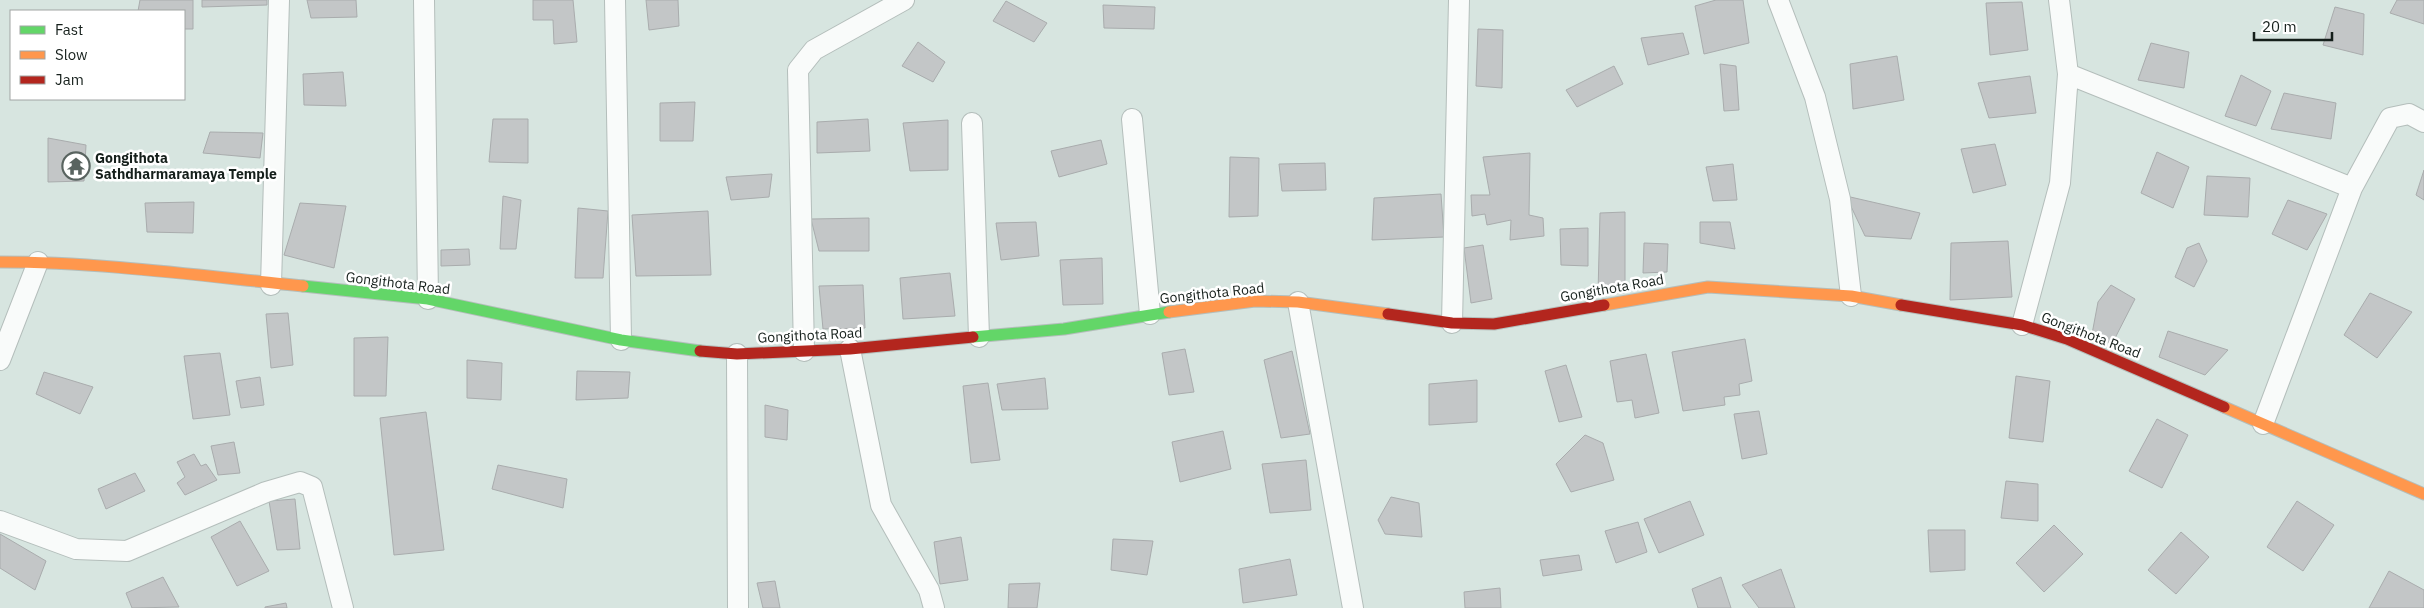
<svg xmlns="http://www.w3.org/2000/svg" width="2424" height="608" font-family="'IBM Plex Sans',sans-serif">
<rect width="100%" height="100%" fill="#d7e5e0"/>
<path fill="#c3c6c7" stroke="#a9acad" d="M 140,0 L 193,0 L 193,29 L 184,29 L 184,11 L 138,11 Z
M 202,0 L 267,0 L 267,5 L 202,7 Z
M 307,0 L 356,0 L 357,17 L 311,18 Z
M 533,0 L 573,0 L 577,42 L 554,44 L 553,20 L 533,20 Z
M 646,0 L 678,0 L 679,26 L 649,30 Z
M 1716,0 L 1743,0 L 1749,43 L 1704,54 L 1695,6 Z
M 2397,0 L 2424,0 L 2424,24 L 2390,13 Z
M 1006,1 L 1047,23 L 1034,42 L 993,21 Z
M 2022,2 L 2028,50 L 1990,55 L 1986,3 Z
M 1103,5 L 1155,7 L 1154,29 L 1104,28 Z
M 2335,7 L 2364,14 L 2363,55 L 2323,45 Z
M 1478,29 L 1503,30 L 1502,88 L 1476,86 Z
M 1683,33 L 1689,54 L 1648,65 L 1641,38 Z
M 918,42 L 945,62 L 933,82 L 902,66 Z
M 2151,43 L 2189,52 L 2184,88 L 2138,80 Z
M 1897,56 L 1904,100 L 1853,109 L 1850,64 Z
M 1720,64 L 1736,66 L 1739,110 L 1724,111 Z
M 1614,66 L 1623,84 L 1577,107 L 1566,90 Z
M 343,72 L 346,106 L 304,105 L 303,74 Z
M 2241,75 L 2271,91 L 2256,126 L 2225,116 Z
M 2030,76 L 2036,113 L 1989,118 L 1978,83 Z
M 2284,93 L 2336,103 L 2331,139 L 2271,129 Z
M 695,102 L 693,141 L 660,141 L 660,103 Z
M 493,119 L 528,119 L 528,163 L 489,162 Z
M 868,119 L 870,151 L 817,153 L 817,122 Z
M 948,120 L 948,170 L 910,171 L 903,123 Z
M 210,132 L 263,133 L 260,158 L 203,153 Z
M 48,138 L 86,145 L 84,181 L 48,182 Z
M 1101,140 L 1107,164 L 1059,177 L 1051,151 Z
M 1995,144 L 2006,185 L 1973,193 L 1961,149 Z
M 2157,152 L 2189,167 L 2173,208 L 2141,193 Z
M 1530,153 L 1529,215 L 1543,218 L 1544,236 L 1510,240 L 1511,220 L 1487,225 L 1485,214 L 1472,216 L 1471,195 L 1490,195 L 1483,157 Z
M 1230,157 L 1259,158 L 1258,216 L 1229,217 Z
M 1325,163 L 1326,190 L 1282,191 L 1279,164 Z
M 1733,164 L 1737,200 L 1713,201 L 1706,167 Z
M 2424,170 L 2424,200 L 2416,195 Z
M 772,174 L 769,197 L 731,200 L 726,177 Z
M 2207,176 L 2250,178 L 2248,217 L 2204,215 Z
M 1441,194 L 1444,237 L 1372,240 L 1374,198 Z
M 503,196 L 521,200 L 516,249 L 500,249 Z
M 1846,196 L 1920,213 L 1911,239 L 1865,236 Z
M 2288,200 L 2327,214 L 2307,250 L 2272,234 Z
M 194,202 L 193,233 L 147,232 L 145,203 Z
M 300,203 L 346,206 L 334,268 L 284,255 Z
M 578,208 L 608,211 L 603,278 L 575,278 Z
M 708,211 L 711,275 L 636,276 L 632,215 Z
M 1625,212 L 1625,293 L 1598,293 L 1600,213 Z
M 869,218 L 869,251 L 819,251 L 811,219 Z
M 1036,222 L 1039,256 L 1001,260 L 996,223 Z
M 1700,222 L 1730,222 L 1735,249 L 1700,243 Z
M 1588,228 L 1588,266 L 1561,265 L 1560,229 Z
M 2008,241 L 2012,297 L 1950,300 L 1951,243 Z
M 1644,243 L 1668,244 L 1667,272 L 1643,273 Z
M 2199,243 L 2207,261 L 2194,287 L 2175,277 L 2187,248 Z
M 1483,245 L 1492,299 L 1471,303 L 1464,248 Z
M 469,249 L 470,265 L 441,266 L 441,250 Z
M 1102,258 L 1103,304 L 1063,305 L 1060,260 Z
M 950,273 L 955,316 L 903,319 L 900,278 Z
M 863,285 L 865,328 L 823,329 L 819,286 Z
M 2111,285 L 2135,299 L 2112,344 L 2092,334 L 2098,302 Z
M 2370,293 L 2412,312 L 2377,358 L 2344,335 Z
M 288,313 L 293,365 L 271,368 L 266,314 Z
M 2168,331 L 2228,350 L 2205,375 L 2159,357 Z
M 388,337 L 386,396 L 354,396 L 354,338 Z
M 1745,339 L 1752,381 L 1739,384 L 1740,395 L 1724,397 L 1725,405 L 1683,411 L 1672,352 Z
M 1185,349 L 1194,392 L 1169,395 L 1162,353 Z
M 1292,351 L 1310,434 L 1281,438 L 1264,360 Z
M 220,353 L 230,415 L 193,419 L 184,356 Z
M 1646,354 L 1659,413 L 1635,418 L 1632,400 L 1617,402 L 1610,361 Z
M 467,360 L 502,363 L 501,400 L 467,398 Z
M 1566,365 L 1582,417 L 1559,422 L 1545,371 Z
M 577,371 L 630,372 L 628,398 L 576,400 Z
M 44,372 L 93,387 L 80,414 L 36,394 Z
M 2016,376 L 2050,381 L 2043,442 L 2009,438 Z
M 260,377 L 264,405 L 241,408 L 236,381 Z
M 1045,378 L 1048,409 L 1002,410 L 997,384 Z
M 1477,380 L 1477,422 L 1429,425 L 1429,384 Z
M 988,383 L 1000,460 L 971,463 L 963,386 Z
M 765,405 L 788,410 L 787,440 L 765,437 Z
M 1759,411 L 1767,454 L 1742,459 L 1734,414 Z
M 426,412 L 444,550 L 394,555 L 380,418 Z
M 2157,419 L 2188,435 L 2162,488 L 2129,471 Z
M 1223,431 L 1231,469 L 1180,482 L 1172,442 Z
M 1585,435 L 1603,443 L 1614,480 L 1571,492 L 1556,464 Z
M 234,442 L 240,473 L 218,475 L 211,446 Z
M 194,454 L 201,466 L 206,464 L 217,480 L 185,495 L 177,483 L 185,477 L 177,462 Z
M 1306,460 L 1311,510 L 1270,513 L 1262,464 Z
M 498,465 L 567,479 L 563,508 L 492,489 Z
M 135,473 L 145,491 L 106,509 L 98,489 Z
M 2006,481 L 2038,484 L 2038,521 L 2001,518 Z
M 1391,497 L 1419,503 L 1422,537 L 1385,534 L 1378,520 Z
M 295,499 L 300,549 L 277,550 L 269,501 Z
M 1690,501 L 1704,535 L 1659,553 L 1644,519 Z
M 2297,501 L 2334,525 L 2303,571 L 2267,547 Z
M 240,521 L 269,571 L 237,586 L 211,537 Z
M 1638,522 L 1647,552 L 1616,563 L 1605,531 Z
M 2054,525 L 2083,554 L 2044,592 L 2016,563 Z
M 1928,530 L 1965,530 L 1965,570 L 1930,572 Z
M 2181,532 L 2209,557 L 2176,594 L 2148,570 Z
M 0,534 L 46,561 L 35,590 L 0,568 Z
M 961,537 L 968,580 L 940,584 L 934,542 Z
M 1113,539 L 1153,541 L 1147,575 L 1111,570 Z
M 1579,555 L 1582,570 L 1543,576 L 1540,560 Z
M 1290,559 L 1297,595 L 1243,603 L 1239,569 Z
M 1781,569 L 1795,608 L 1759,608 L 1742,585 Z
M 2389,571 L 2424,590 L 2424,608 L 2369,608 Z
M 163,577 L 179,607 L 132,608 L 126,593 Z
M 1721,577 L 1731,608 L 1698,608 L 1692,589 Z
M 775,581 L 780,608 L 763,608 L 757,583 Z
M 1040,583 L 1037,608 L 1008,608 L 1009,584 Z
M 1500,588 L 1501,608 L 1465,608 L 1464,592 Z
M 286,603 L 287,608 L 265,608 L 265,607 Z"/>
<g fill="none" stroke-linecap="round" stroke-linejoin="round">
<g stroke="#b4bebb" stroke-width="22">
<path id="street" d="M 424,0 L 428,299
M 615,0 L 621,340
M 1778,0 L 1815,97 L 1840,199 L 1851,296
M 2068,74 L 2352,188
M 1132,119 L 1150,314
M 972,123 L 979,337
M 271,285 L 279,0
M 1298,302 L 1353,608
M 1452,323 L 1459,0
M 2022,325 L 2060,183 L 2068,74 L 2059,0
M 850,349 L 881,505 L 929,590 L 934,608
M 804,351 L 798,70 L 814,50 L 904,0
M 737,354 L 738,608
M 0,360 L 38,262
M 2263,424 L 2352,188 L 2390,118 L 2409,114 L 2424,122
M 0,521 L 76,549 L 127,551 L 266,492 L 300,482 L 312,487 L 343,608"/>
</g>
<g stroke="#b4bebb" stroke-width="13">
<path id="fast" d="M 303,286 L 428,299 L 621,340 L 700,351
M 973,337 L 1064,329 L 1169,312"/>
</g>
<g stroke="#b4bebb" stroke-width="13">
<path id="slow" d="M 0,262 C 101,262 203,276 303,286
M 1604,305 L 1708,287 L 1851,296 L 1901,305
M 1169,312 L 1255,301 L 1298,302 L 1388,314
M 2224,407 L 2424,494"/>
</g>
<g stroke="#b4bebb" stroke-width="13">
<path id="jam" d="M 1901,305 L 2022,325 L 2067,339 L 2224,407
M 1388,314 L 1452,323 L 1494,324 L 1604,305
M 700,351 L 737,354 L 850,349 L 973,337"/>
</g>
<use href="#street" stroke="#f9fbfa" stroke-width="20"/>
<use href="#fast" stroke="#63d668" stroke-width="11"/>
<use href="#slow" stroke="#ff974d" stroke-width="11"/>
<use href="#jam" stroke="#b3261e" stroke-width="11"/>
</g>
<defs>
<g id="temple-ring" transform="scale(1.4375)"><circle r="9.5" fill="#fff" stroke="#596460" stroke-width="1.5"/><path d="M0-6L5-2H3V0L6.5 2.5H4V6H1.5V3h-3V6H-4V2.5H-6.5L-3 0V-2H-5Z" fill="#596460"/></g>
</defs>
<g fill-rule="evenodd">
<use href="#temple-ring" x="76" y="166"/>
</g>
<g text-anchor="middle" stroke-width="5" stroke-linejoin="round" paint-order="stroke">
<g font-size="14" font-weight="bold" fill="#151f1b" stroke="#fff" text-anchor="start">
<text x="95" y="163">Gongithota<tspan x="95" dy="16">Sathdharmaramaya Temple</tspan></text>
</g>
<g font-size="14" fill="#151f1b" stroke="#fff">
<text transform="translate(398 283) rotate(7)" y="5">Gongithota Road</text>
<text transform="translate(1612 288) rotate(-10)" y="5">Gongithota Road</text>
<text transform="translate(1212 293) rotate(-6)" y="5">Gongithota Road</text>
<text transform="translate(810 335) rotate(-3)" y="5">Gongithota Road</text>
<text transform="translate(2091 335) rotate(21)" y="5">Gongithota Road</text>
</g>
</g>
<rect x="10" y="10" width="175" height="90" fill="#ffffff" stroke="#a1a5a4"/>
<rect x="20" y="26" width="25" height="8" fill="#63d668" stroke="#a1a5a4"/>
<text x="55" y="35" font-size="15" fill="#151f1b">Fast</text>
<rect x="20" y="51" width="25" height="8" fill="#ff974d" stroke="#a1a5a4"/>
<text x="55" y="60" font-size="15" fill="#151f1b">Slow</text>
<rect x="20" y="76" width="25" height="8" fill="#b3261e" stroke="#a1a5a4"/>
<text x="55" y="85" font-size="15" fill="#151f1b">Jam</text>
<path d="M2254 32v8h78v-8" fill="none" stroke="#151f1b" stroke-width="2.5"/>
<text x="2262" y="32" font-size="15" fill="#151f1b" stroke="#ffffff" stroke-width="4" paint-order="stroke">20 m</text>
</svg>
